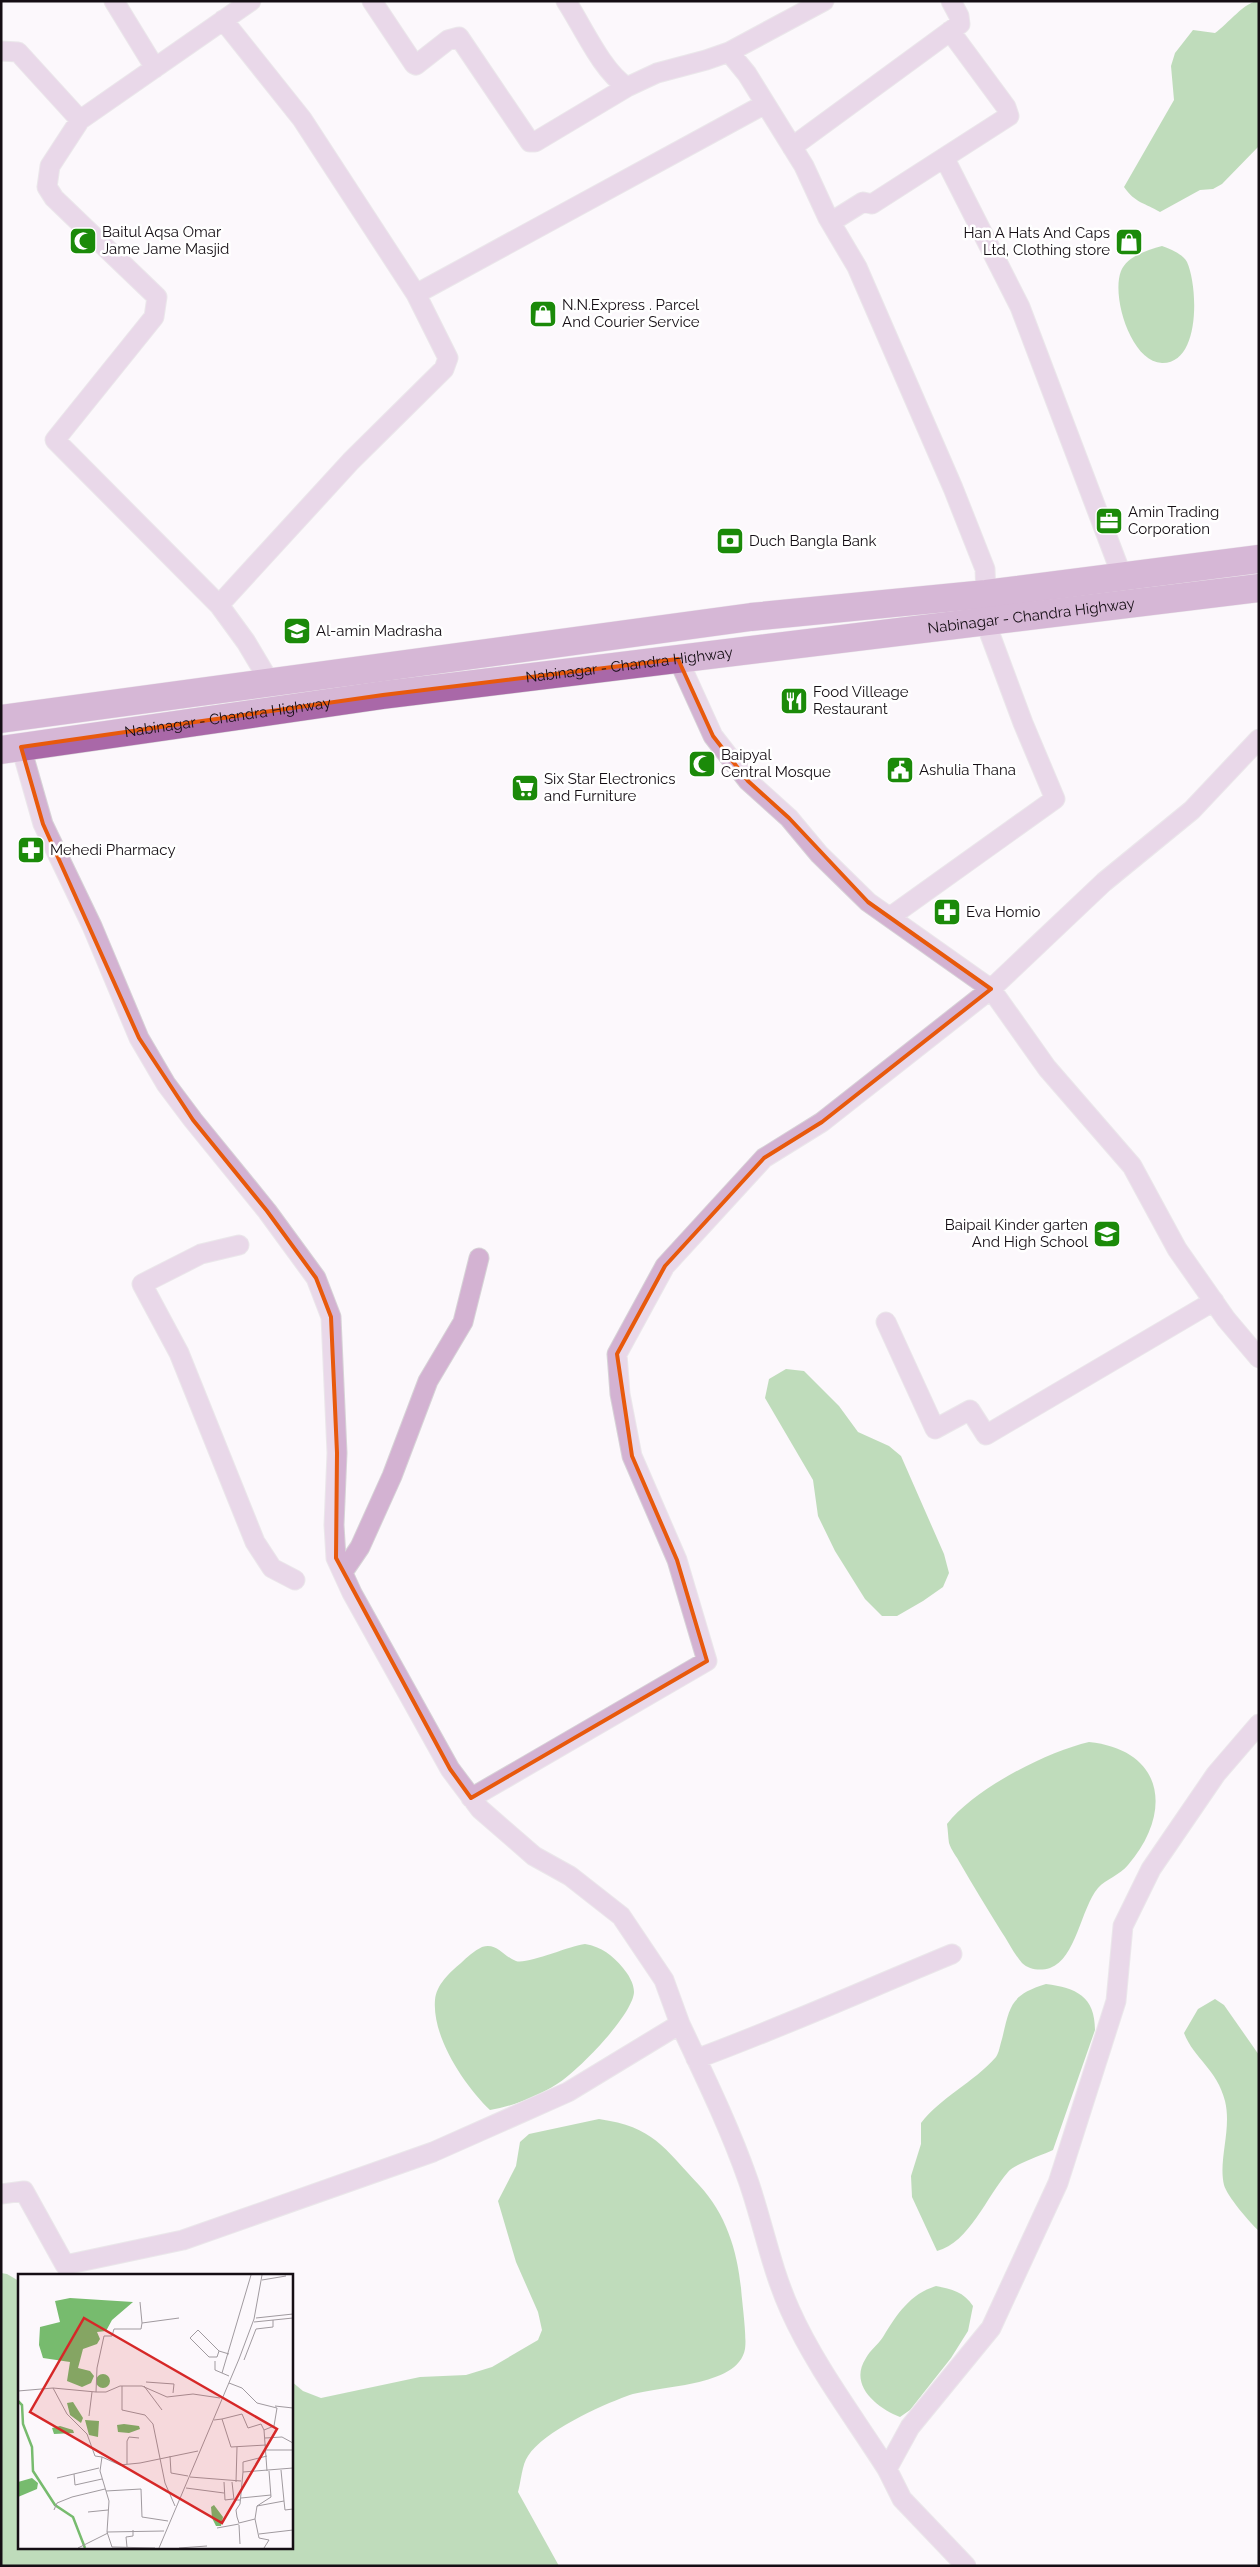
<svg xmlns="http://www.w3.org/2000/svg" width="1260" height="2567" font-family="Raleway,sans-serif">
<rect width="100%" height="100%" fill="#fcf8fc"/>
<path fill="#77bb6e" d="M 1259,1 L 1259,146 L 1222,184 L 1213,189 L 1200,190 L 1160,212 C 1145,203 1135,203 1124,187 L 1174,100 L 1171,66 L 1175,53 L 1193,30 L 1215,33 C 1228,24 1245,1 1259,1 Z
M 1162,246 C 1170,249 1183,254 1187,262 C 1198,286 1201,364 1162,363 C 1131,362 1111,296 1121,271 C 1127,256 1148,250 1162,246 Z
M 786,1369 L 804,1371 L 839,1406 L 858,1432 L 889,1446 L 901,1456 L 944,1554 L 949,1573 L 943,1587 L 923,1601 L 897,1616 L 882,1616 L 865,1599 L 835,1551 L 818,1516 L 813,1480 L 765,1398 L 769,1379 Z
M 1089,1742 C 1165,1750 1173,1813 1128,1865 C 1120,1875 1106,1879 1098,1888 C 1081,1908 1076,1959 1050,1968 C 1041,1971 1029,1970 1022,1963 C 1014,1954 1008,1941 1001,1931 C 987,1908 973,1886 960,1863 C 957,1857 951,1850 949,1843 C 948,1837 948,1830 947,1824 C 974,1789 1046,1752 1089,1742 Z
M 585,1944 C 602,1947 612,1955 623,1968 C 628,1974 634,1983 634,1992 C 633,2015 577,2072 557,2084 C 537,2097 513,2106 490,2110 C 464,2085 432,2037 435,2000 C 436,1985 450,1972 461,1963 C 467,1957 474,1951 482,1947 C 497,1942 504,1957 516,1961 C 526,1965 569,1946 585,1944 Z
M 1046,1984 C 1076,1988 1095,1996 1095,2030 L 1053,2150 C 1043,2155 1014,2164 1008,2172 C 987,2196 969,2243 937,2251 L 912,2197 L 911,2176 L 921,2144 L 921,2123 C 941,2097 973,2083 996,2057 C 999,2053 1000,2045 1002,2039 C 1010,2006 1010,1995 1046,1984 Z
M 1215,1999 L 1224,2005 L 1259,2055 L 1259,2231 C 1250,2223 1227,2196 1224,2185 C 1218,2160 1232,2129 1225,2101 C 1217,2069 1194,2059 1184,2033 L 1198,2009 Z
M 599,2119 C 654,2127 663,2147 699,2185 C 726,2214 737,2250 741,2288 C 742,2302 747,2336 745,2349 C 738,2388 657,2385 627,2396 C 600,2406 544,2431 528,2456 C 522,2464 521,2482 518,2492 L 559,2566 L 1,2566 L 1,2273 L 7,2274 L 19,2281 L 19,2548 L 291,2548 L 291,2381 L 303,2391 L 321,2398 L 420,2377 L 466,2375 L 492,2367 L 538,2340 L 542,2330 L 538,2312 L 516,2262 L 498,2201 L 516,2166 L 520,2142 L 529,2134 Z
M 936,2286 C 952,2289 964,2292 973,2306 L 968,2331 L 951,2358 L 910,2410 L 900,2417 C 877,2408 848,2385 866,2358 C 870,2350 878,2345 883,2337 C 897,2314 910,2294 936,2286 Z"/>
<g fill="none" stroke-linecap="round" stroke-linejoin="round">
<g stroke="#d7d3d7" stroke-width="21">
<path id="minor" d="M 114,1 L 155,68
M 372,1 L 414,64 L 416,65 L 448,40 L 459,37 L 530,142 L 535,142 L 627,87
M 566,1 C 583,27 602,71 627,87 L 657,73 L 706,60 L 729,52 L 824,1
M 223,20 L 302,119 L 416,294 L 448,358 L 444,369 L 351,461 L 219,605 L 246,642 L 271,684
M 1,51 L 18,52 L 80,120 L 251,1
M 729,52 L 747,74 L 804,166 L 828,218 L 857,267 L 953,488 L 985,569 L 986,594
M 80,120 L 50,166 L 47,187 L 54,198 L 157,297 L 154,317 L 55,440 L 219,605
M 792,147 L 960,24 L 959,16 L 951,1
M 945,159 L 1020,307 L 1122,576
M 831,222 L 863,202 L 872,204 L 1009,116 L 1006,107 L 950,31
M 416,294 L 765,104
M 678,659 L 713,736 L 748,781 L 789,818 L 819,854 L 868,902 L 991,989 L 1047,1068 L 1132,1166 L 1177,1249 L 1226,1319 L 1259,1358
M 890,917 L 1055,799 L 1023,723 L 985,621
M 239,1245 L 201,1254 L 142,1284 L 179,1353 L 255,1542 L 272,1568 L 295,1580
M 886,1322 L 935,1429 L 970,1410 L 986,1435 L 1214,1301
M 343,1572 L 360,1547 L 392,1476 L 428,1381 L 463,1322 L 479,1258
M 471,1798 L 707,1661 L 677,1560 L 632,1456 L 620,1394 L 617,1354 L 665,1266 L 764,1158 L 822,1122 L 991,989 L 1104,882 L 1192,810 L 1259,739
M 680,2024 C 704,2075 729,2126 748,2180 C 763,2223 771,2268 790,2310 C 815,2366 854,2417 887,2469
M 696,2059 C 783,2027 867,1989 952,1954
M 1,2194 L 24,2191 L 65,2265 L 183,2240 L 433,2152 L 568,2092 L 680,2024 L 664,1980 L 621,1916 L 570,1876 L 534,1856 L 480,1809 L 450,1769 L 352,1593 L 336,1558 L 334,1525 L 337,1453 L 331,1317 L 316,1278 L 267,1211 L 193,1120 L 166,1084 L 139,1038 L 92,926 L 43,824 L 21,747
M 966,2566 L 902,2499 L 887,2469 L 910,2427 L 991,2328 L 1058,2183 L 1116,2001 L 1123,1926 L 1151,1869 L 1216,1774 L 1259,1724"/>
</g>
<g stroke="#d7d3d7" stroke-width="29">
<g id="trunk">
<path d="M 1,719 L 751,617 L 986,594 L 1259,559"/>
<path id="s1" d="M 1,750 L 383,695 L 1259,588"/>
</g>
</g>
<use href="#minor" stroke="#d3b2d2" stroke-width="19"/>
<use href="#trunk" stroke="#a968a8" stroke-width="28"/>
</g>
<path d="M0 0H1260V2567H0ZM 678,659 L 713,736 L 748,781 L 789,818 L 868,902 L 991,989 L 822,1122 L 764,1158 L 665,1266 L 617,1354 L 632,1456 L 677,1560 L 707,1661 L 471,1798 L 450,1769 L 336,1558 L 337,1453 L 331,1317 L 316,1278 L 267,1211 L 193,1120 L 139,1038 L 43,824 L 21,747 L 383,695 Z" fill="#fcf8fc" fill-opacity=".55" fill-rule="evenodd"/>
<path fill="none" stroke="#e8590c" stroke-width="4" stroke-linejoin="round" d="M 678,659 L 713,736 L 748,781 L 789,818 L 868,902 L 991,989 L 822,1122 L 764,1158 L 665,1266 L 617,1354 L 632,1456 L 677,1560 L 707,1661 L 471,1798 L 450,1769 L 336,1558 L 337,1453 L 331,1317 L 316,1278 L 267,1211 L 193,1120 L 139,1038 L 43,824 L 21,747 L 383,695 Z"/>
<defs>
<g id="mosque-square" transform="scale(1.4375)"><rect x="-9" y="-9" width="18" height="18" rx="4" fill="#1b8a09" stroke="#fff"/><path d="M3.5-4.9A6 6 0 1 0 3.5 4.9A5 5 0 1 1 3.5-4.9Z" fill="#fff"/></g>
<g id="shop-square" transform="scale(1.4375)"><rect x="-9" y="-9" width="18" height="18" rx="4" fill="#1b8a09" stroke="#fff"/><path d="M-5-2.5h2.3a2.7 3.5 0 0 1 5.4 0H5L5.5 6h-11ZM-1.5-2.5h3a1.5 2.3 0 0 0-3 0Z" fill="#fff"/></g>
<g id="office-square" transform="scale(1.4375)"><rect x="-9" y="-9" width="18" height="18" rx="4" fill="#1b8a09" stroke="#fff"/><path d="M-6-3h4V-5.5h4V-3h4V5H-6ZM-1-4.5V-3h2v-1.5ZM-6 0V1H6V0Z" fill="#fff"/></g>
<g id="bank-square" transform="scale(1.4375)"><rect x="-9" y="-9" width="18" height="18" rx="4" fill="#1b8a09" stroke="#fff"/><path d="M-6-4H6V4H-6ZM0-2.3a2.3 2.3 0 1 0 0 4.6a2.3 2.3 0 1 0 0-4.6Z" fill="#fff"/></g>
<g id="school-square" transform="scale(1.4375)"><rect x="-9" y="-9" width="18" height="18" rx="4" fill="#1b8a09" stroke="#fff"/><path d="M0-5L7-2L0 1L-7-2ZM-4 1L0 2.5L4 1V4Q0 6-4 4Z" fill="#fff"/></g>
<g id="restaurant-square" transform="scale(1.4375)"><rect x="-9" y="-9" width="18" height="18" rx="4" fill="#1b8a09" stroke="#fff"/><path d="M-5-6h1v4h1v-4h1v4h1v-4h1v5L-1.5 .5V6h-2V.5L-5-1ZM5-6V6H3V1.5H1.5Q1.5-4 5-6Z" fill="#fff"/></g>
<g id="civic-square" transform="scale(1.4375)"><rect x="-9" y="-9" width="18" height="18" rx="4" fill="#1b8a09" stroke="#fff"/><path d="M-.6-6.5H3V-4.5H.6V-3L4-1V1h2V6H-6V1h2V-1L-.6-3ZM-1.2 2.5V6h2.4V2.5Z" fill="#fff"/></g>
<g id="supermarket-square" transform="scale(1.4375)"><rect x="-9" y="-9" width="18" height="18" rx="4" fill="#1b8a09" stroke="#fff"/><path d="M-6-5.5h2.5l.6 2H6L4.5 2H-2.5L-4.4-4H-6ZM-1.5 3.2a1.3 1.3 0 1 0 .1 0ZM3 3.2a1.3 1.3 0 1 0 .1 0Z" fill="#fff"/></g>
<g id="pharmacy-square" transform="scale(1.4375)"><rect x="-9" y="-9" width="18" height="18" rx="4" fill="#1b8a09" stroke="#fff"/><path d="M-2-6h4v4h4v4h-4v4h-4v-4h-4v-4h4Z" fill="#fff"/></g>
</defs>
<g fill-rule="evenodd">
<use href="#mosque-square" x="83" y="241"/>
<use href="#shop-square" x="1129" y="242"/>
<use href="#shop-square" x="543" y="314"/>
<use href="#office-square" x="1109" y="521"/>
<use href="#bank-square" x="730" y="541"/>
<use href="#school-square" x="297" y="631"/>
<use href="#restaurant-square" x="794" y="701"/>
<use href="#mosque-square" x="702" y="764"/>
<use href="#civic-square" x="900" y="770"/>
<use href="#supermarket-square" x="525" y="788"/>
<use href="#pharmacy-square" x="31" y="850"/>
<use href="#pharmacy-square" x="947" y="912"/>
<use href="#school-square" x="1107" y="1234"/>
</g>
<g text-anchor="middle" stroke-width="5" stroke-linejoin="round" paint-order="stroke">
<g font-size="15" fill="#150e14" stroke="#fff" text-anchor="start">
<text x="102" y="237">Baitul Aqsa Omar<tspan x="102" dy="17">Jame Jame Masjid</tspan></text>
<text x="1110" y="238" text-anchor="end">Han A Hats And Caps<tspan x="1110" dy="17">Ltd, Clothing store</tspan></text>
<text x="562" y="310">N.N.Express . Parcel<tspan x="562" dy="17">And Courier Service</tspan></text>
<text x="1128" y="517">Amin Trading<tspan x="1128" dy="17">Corporation</tspan></text>
<text x="749" y="546">Duch Bangla Bank</text>
<text x="316" y="636">Al-amin Madrasha</text>
<text x="813" y="697">Food Villeage<tspan x="813" dy="17">Restaurant</tspan></text>
<text x="721" y="760">Baipyal<tspan x="721" dy="17">Central Mosque</tspan></text>
<text x="919" y="775">Ashulia Thana</text>
<text x="544" y="784">Six Star Electronics<tspan x="544" dy="17">and Furniture</tspan></text>
<text x="50" y="855">Mehedi Pharmacy</text>
<text x="966" y="917">Eva Homio</text>
<text x="1088" y="1230" text-anchor="end">Baipail Kinder garten<tspan x="1088" dy="17">And High School</tspan></text>
</g>
<g font-size="15" fill="#150e14" stroke="#fff">
<text dy="5" stroke="none"><textPath href="#s1" startOffset="1039">Nabinagar - Chandra Highway</textPath></text>
<text dy="5" stroke="none"><textPath href="#s1" startOffset="634">Nabinagar - Chandra Highway</textPath></text>
<text dy="5" stroke="none"><textPath href="#s1" startOffset="229">Nabinagar - Chandra Highway</textPath></text>
</g>
</g>
<g transform="translate(18 2274)">
<rect width="275" height="275" fill="#fcf8fc"/>
<path d="M 52,24 L 115,28 L 94,46 L 88,57 L 79,58 L 82,65 L 79,70 L 65,75 L 60,94 L 72,97 L 76,102 L 73,109 L 64,113 L 49,107 L 52,88 L 25,84 L 21,71 L 22,53 L 42,48 L 37,27 ZM78 107a7 7 0 1 1 14 0a7 7 0 1 1-14 0ZM 55,128 L 65,144 L 63,149 L 52,141 L 49,129 ZM 67,146 L 81,147 L 80,163 L 71,161 ZM 106,150 L 121,152 L 122,155 L 111,159 L 100,158 L 99,151 ZM 42,152 L 55,156 L 56,159 L 36,160 L 34,154 ZM 14,204 L 20,209 L 19,215 L 0,223 L 0,208 ZM 196,231 L 205,243 L 203,252 L 198,252 L 194,244 L 193,233 Z" fill="#77bb6e"/>
<path fill="none" stroke="#77bb6e" stroke-width="2.5" d="M 0,127 L 4,131 L 5,150 L 14,173 L 15,197 L 37,231 L 55,243 L 67,274"/>
<path fill="none" stroke="#a09a9f" stroke-width="1" d="M 244,6 L 268,2M 122,28 L 124,49M 161,44 L 124,49 L 123,55 L 96,55 L 94,62 L 86,62 L 79,94 L 78,118 L 88,118 L 102,112 L 124,112 L 149,123 L 175,120 L 202,124M 238,44 L 275,40M 236,48 L 275,44M 201,77 L 199,83 L 191,83 L 172,64 L 180,56 L 201,77 L 211,80M 226,86 L 238,55 L 255,53 L 255,46M 197,87 L 197,96 L 204,99M 211,102 L 204,99 L 233,1M 128,108 L 156,110 L 155,119M 211,109 L 224,114 L 239,129 L 259,134 L 256,152 L 246,156 L 249,197M 104,112 L 104,136 L 127,141 L 135,150 L 147,209 L 157,232M 126,112 L 144,136M 35,114 L 78,118M 0,117 L 35,114 L 49,140 L 69,160 L 77,182 L 84,183 L 82,197 L 91,227 L 89,258 L 94,273 L 137,274M 257,132 L 275,134M 71,142 L 74,118M 204,145 L 224,140 L 230,154 L 243,150 L 246,156M 196,146 L 204,145 L 213,173 L 248,171M 247,164 L 264,163 L 275,169M 248,176 L 275,176M 152,182 L 153,199 L 170,202M 84,183 L 102,191 L 122,189 L 180,177M 109,190 L 109,167 L 111,163 L 121,164M 275,194 L 275,227M 225,198 L 225,188 L 249,182M 56,200 L 57,211 L 84,205M 172,203 L 223,207M 39,204 L 81,194M 206,208 L 207,226 L 215,225M 214,208 L 216,226 L 222,226M 218,208 L 219,173M 168,214 L 206,219M 88,217 L 123,215 L 124,243 L 150,247M 223,224 L 253,221M 266,227 L 267,236 L 275,235M 239,232 L 266,227 L 263,196M 36,236 L 39,229 L 54,223 L 87,215M 70,238 L 90,236M 237,245 L 239,232 L 253,223 L 251,197M 221,251 L 222,270M 199,254 L 221,250M 89,258 L 146,257M 241,260 L 275,256M 109,273 L 108,263 L 115,262 L 115,256M 60,274 L 90,259M 141,274 L 221,85 L 236,45 L 244,1M 161,274 L 189,272M 246,274 L 251,266 L 241,264 L 237,245 L 221,249 L 219,243 L 218,236 L 222,230 L 225,198 L 275,194"/>
<path fill="#d62828" fill-opacity="0.15" stroke="#d62828" stroke-width="2.5" d="M 66,44 L 259,155 L 204,249 L 12,138 Z"/>
<rect width="275" height="275" fill="none" stroke="#150e14" stroke-width="2.5"/>
</g>
<rect width="1260" height="2567" fill="none" stroke="#150e14" stroke-width="5"/>
</svg>
